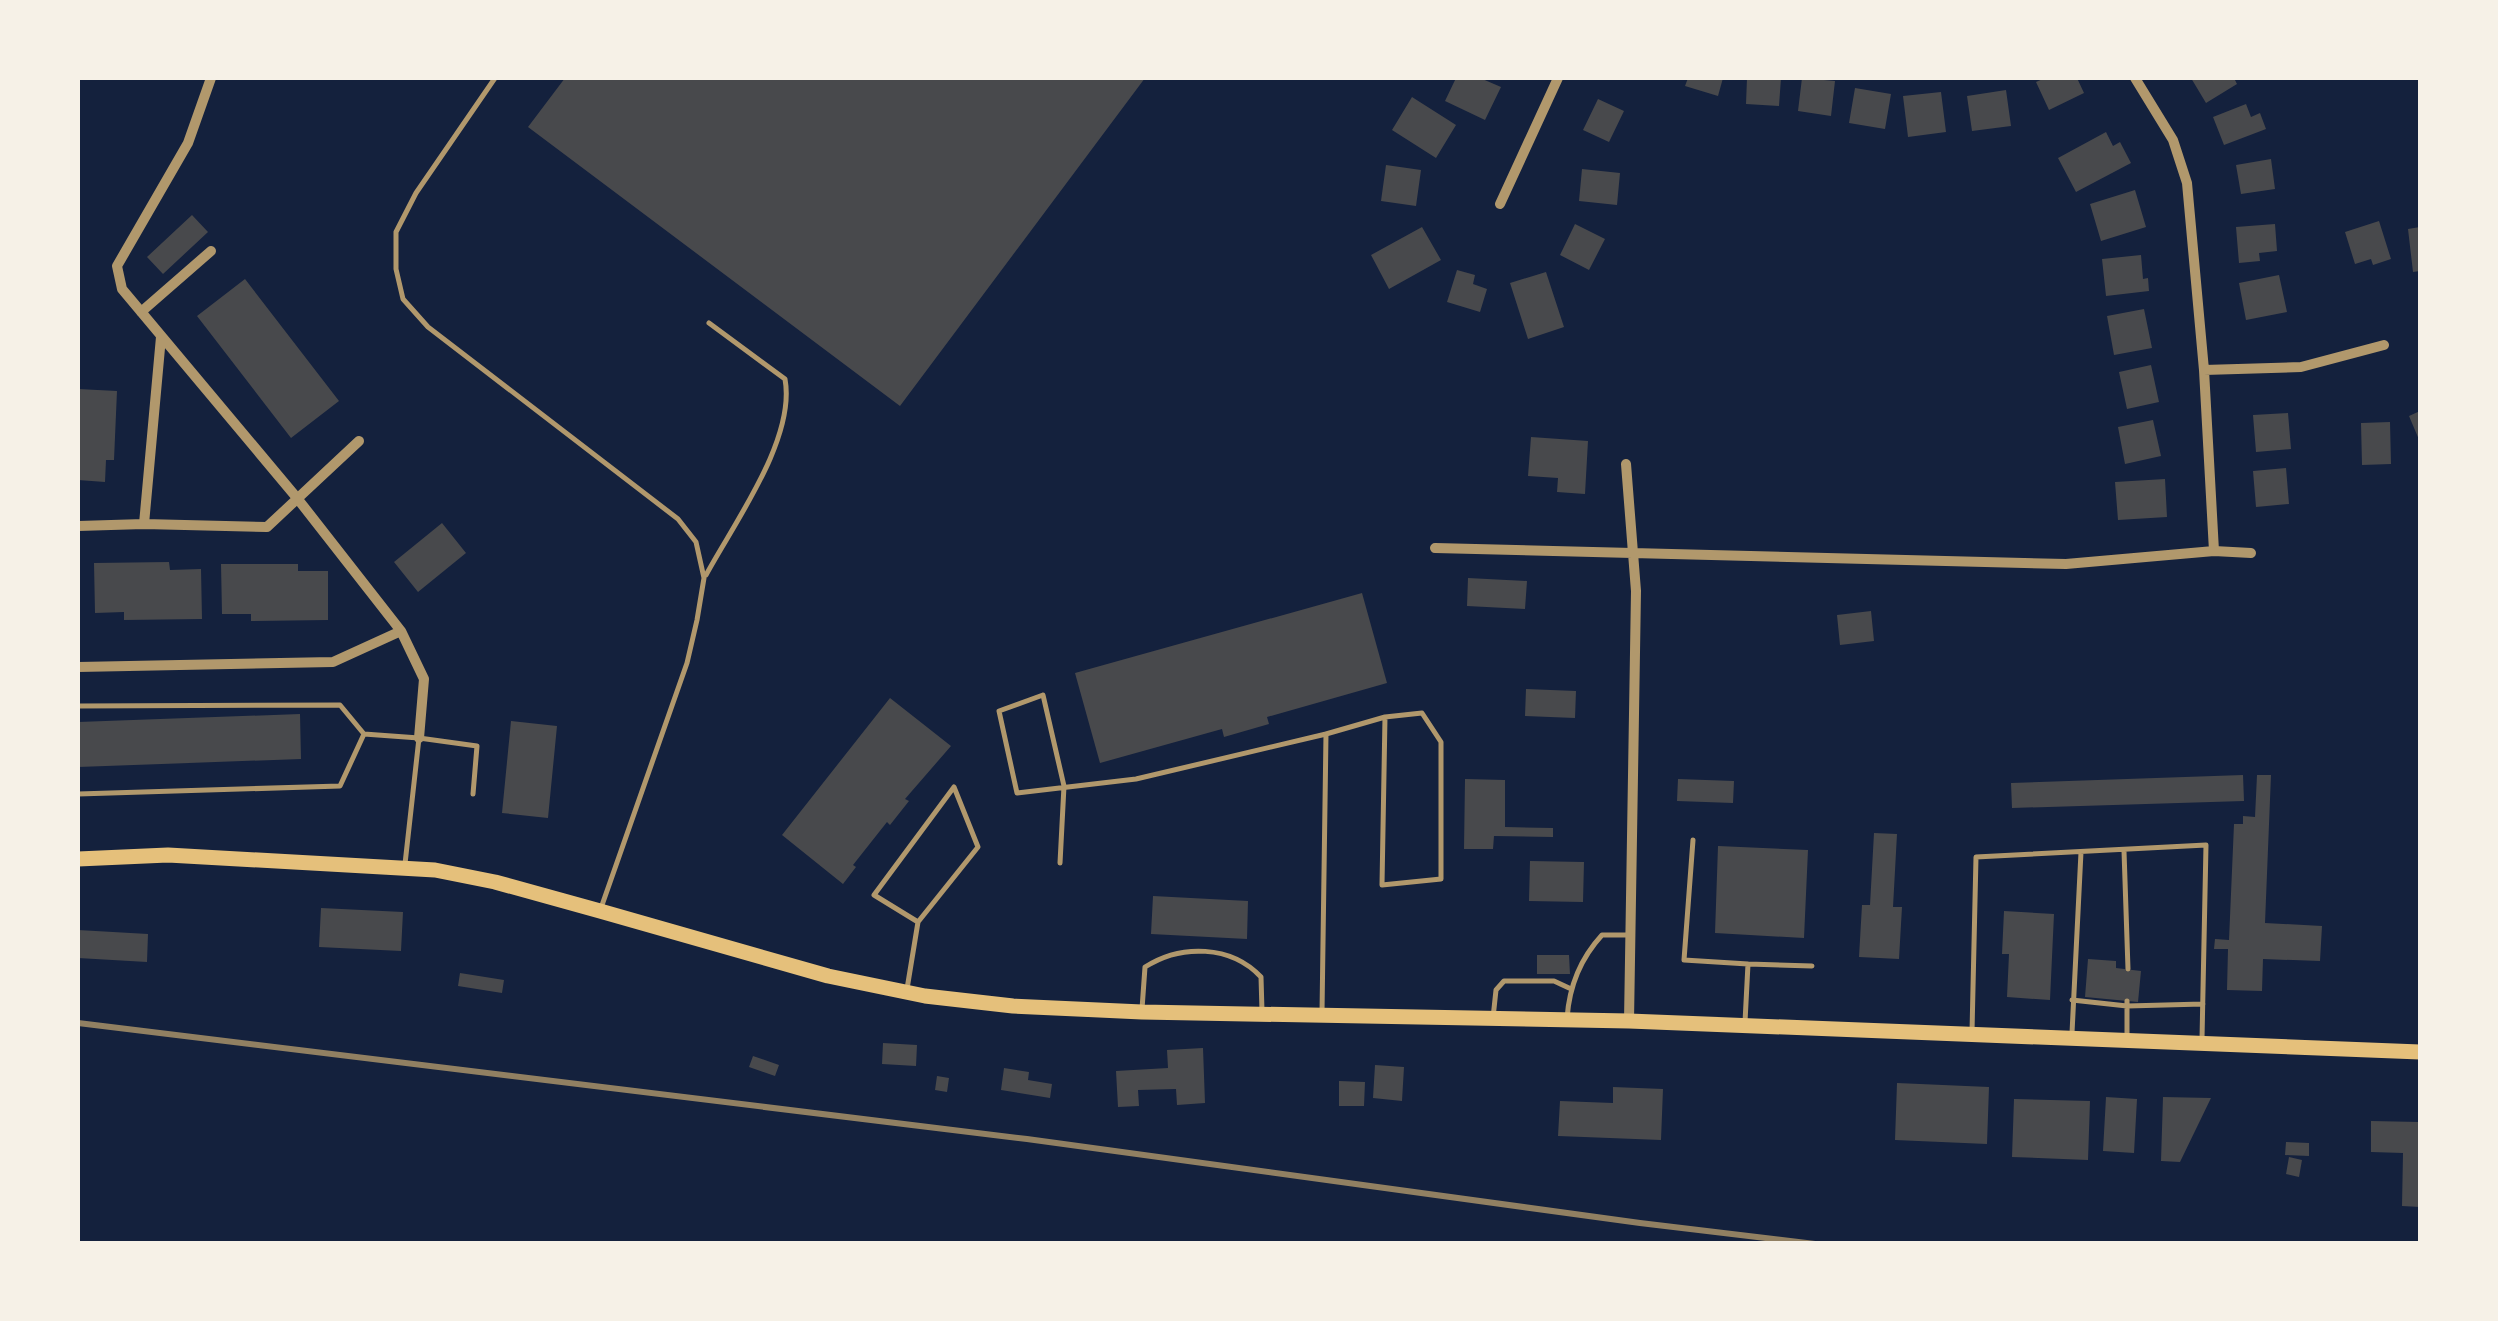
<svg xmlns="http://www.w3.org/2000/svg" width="2498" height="1321" font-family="'Open Sans',sans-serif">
<rect width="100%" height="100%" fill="#14213d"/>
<path fill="#48494c" d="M 565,78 L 1145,78 L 900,406 L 528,127 Z
M 1456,78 L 1480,78 L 1501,87 L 1485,120 L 1445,101 Z
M 1688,78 L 1723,78 L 1718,96 L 1685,86 Z
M 1747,78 L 1781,78 L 1779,106 L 1746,104 Z
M 1802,78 L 1835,81 L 1831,116 L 1798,111 Z
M 2045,78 L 2077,78 L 2084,93 L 2049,110 L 2036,82 Z
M 2191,78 L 2234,78 L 2237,84 L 2206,103 Z
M 1855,88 L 1891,94 L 1885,129 L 1849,123 Z
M 2006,90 L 2011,126 L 1972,131 L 1967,96 Z
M 1941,92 L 1946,132 L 1908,137 L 1903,96 Z
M 1412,97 L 1456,125 L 1436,158 L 1392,130 Z
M 1598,99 L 1624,111 L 1609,142 L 1583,130 Z
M 2246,104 L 2251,117 L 2260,113 L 2266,129 L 2224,145 L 2213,117 Z
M 2106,132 L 2113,146 L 2120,142 L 2131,163 L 2076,192 L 2058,158 Z
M 2271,159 L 2275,189 L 2241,194 L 2236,165 Z
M 1386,165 L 1421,170 L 1416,206 L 1381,201 Z
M 1582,169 L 1620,173 L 1617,205 L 1579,201 Z
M 2135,190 L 2146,227 L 2101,241 L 2090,204 Z
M 192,215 L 208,232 L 163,274 L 147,257 Z
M 2379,221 L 2391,259 L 2373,265 L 2371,259 L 2355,264 L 2345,232 Z
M 1575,224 L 1605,239 L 1589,270 L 1560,255 Z
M 2275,224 L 2277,251 L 2259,253 L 2260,261 L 2239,263 L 2236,227 Z
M 1422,227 L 1441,260 L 1389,289 L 1371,255 Z
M 2420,227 L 2420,271 L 2413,272 L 2408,229 Z
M 2141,255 L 2143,279 L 2148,278 L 2149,291 L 2106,296 L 2102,259 Z
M 1457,270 L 1475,275 L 1473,284 L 1487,289 L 1480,312 L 1447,302 Z
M 1546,272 L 1564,327 L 1528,339 L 1510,283 Z
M 2279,275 L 2287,312 L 2246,320 L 2239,283 Z
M 245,279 L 339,401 L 291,438 L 197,316 Z
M 2144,309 L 2152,348 L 2114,355 L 2107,316 Z
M 2151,365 L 2159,402 L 2127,409 L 2119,372 Z
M 78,389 L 117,391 L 114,460 L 106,460 L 105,482 L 78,480 Z
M 2420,411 L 2420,442 L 2409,416 Z
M 2288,413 L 2291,449 L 2256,452 L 2253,415 Z
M 2153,420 L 2161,456 L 2125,464 L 2118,427 Z
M 2390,422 L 2391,464 L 2362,465 L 2361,423 Z
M 1531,437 L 1588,441 L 1585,494 L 1557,492 L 1558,478 L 1528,476 Z
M 2286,468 L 2289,504 L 2256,507 L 2253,471 Z
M 2165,479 L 2167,517 L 2118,520 L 2115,482 Z
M 442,523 L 466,553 L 418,592 L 394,562 Z
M 169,562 L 170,570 L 201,569 L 202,619 L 124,620 L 124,612 L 95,613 L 94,563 Z
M 221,564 L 298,564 L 298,571 L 328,571 L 328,620 L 251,621 L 251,614 L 222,614 Z
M 1468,578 L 1527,581 L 1525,609 L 1467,606 Z
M 1362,593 L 1387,683 L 1267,717 L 1269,724 L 1224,737 L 1222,729 L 1100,763 L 1075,673 Z
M 1871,611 L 1874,641 L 1840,645 L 1837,615 Z
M 1526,689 L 1576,691 L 1575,718 L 1525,716 Z
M 890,698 L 951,746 L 905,799 L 909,801 L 890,825 L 887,822 L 853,865 L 856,867 L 843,884 L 782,835 Z
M 300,714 L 301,759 L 78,767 L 78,722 Z
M 511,721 L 557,726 L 548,818 L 502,813 Z
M 2243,775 L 2244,801 L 2012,808 L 2011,783 Z
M 2257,775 L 2271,775 L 2265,923 L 2322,926 L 2320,961 L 2263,959 L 2262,991 L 2227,990 L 2228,949 L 2214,949 L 2215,939 L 2229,940 L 2234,824 L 2243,824 L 2243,816 L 2255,817 Z
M 1465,779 L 1505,780 L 1505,827 L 1553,828 L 1553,837 L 1494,836 L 1493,849 L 1464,849 Z
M 1678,779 L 1734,781 L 1733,803 L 1677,801 Z
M 1874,833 L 1897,834 L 1893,907 L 1902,907 L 1899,959 L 1859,957 L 1862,905 L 1870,905 Z
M 1718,846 L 1808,850 L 1804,938 L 1715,933 Z
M 1530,861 L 1584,862 L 1583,902 L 1529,901 Z
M 1153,896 L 1248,901 L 1247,939 L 1151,934 Z
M 321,908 L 403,912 L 401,951 L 319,947 Z
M 2004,911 L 2054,914 L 2050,1000 L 2007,997 L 2009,954 L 2002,954 Z
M 78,930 L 148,934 L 147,962 L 78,958 Z
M 1537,955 L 1569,955 L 1570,974 L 1537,974 Z
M 2088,959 L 2116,961 L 2116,968 L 2141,971 L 2138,1002 L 2085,997 Z
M 460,973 L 504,980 L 502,993 L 458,986 Z
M 883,1043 L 917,1045 L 916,1066 L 882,1064 Z
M 1203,1048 L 1205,1103 L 1177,1105 L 1176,1089 L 1138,1090 L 1139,1106 L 1118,1107 L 1116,1071 L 1168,1068 L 1167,1050 Z
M 753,1056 L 779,1065 L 775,1076 L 749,1067 Z
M 1375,1065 L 1404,1067 L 1402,1101 L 1373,1098 Z
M 1004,1068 L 1029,1072 L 1028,1080 L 1052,1084 L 1050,1098 L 1001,1090 Z
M 937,1076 L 949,1078 L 947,1092 L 935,1090 Z
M 1339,1081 L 1365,1082 L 1364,1106 L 1339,1106 Z
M 1897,1083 L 1989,1087 L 1987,1144 L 1895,1140 Z
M 1613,1087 L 1663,1089 L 1661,1140 L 1558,1136 L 1560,1101 L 1613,1103 Z
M 2106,1097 L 2137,1099 L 2134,1153 L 2103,1151 Z
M 2163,1097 L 2211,1098 L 2180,1162 L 2161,1161 Z
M 2014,1099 L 2090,1101 L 2088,1160 L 2012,1157 Z
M 2371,1121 L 2420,1122 L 2420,1207 L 2402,1206 L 2403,1153 L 2371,1152 Z
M 2286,1142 L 2309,1143 L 2309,1156 L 2285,1155 Z
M 2289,1157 L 2302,1160 L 2299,1177 L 2286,1174 Z"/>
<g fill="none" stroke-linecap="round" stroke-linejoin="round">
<path stroke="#b1986c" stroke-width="5" d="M 495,78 L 416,193 L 396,232 L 396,269 L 403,299 L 428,327 L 678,519 L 696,542 L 704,578 L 697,620 L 687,663 L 601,908
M 706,575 C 734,523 796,439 785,379 L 709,323
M 78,706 L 340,705 L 364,734 L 419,738 L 405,864
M 1326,734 L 1385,717 L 1422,713 L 1441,742 L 1441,879 L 1382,885 L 1385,717
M 419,738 L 477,746 L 473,794
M 78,794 L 340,786 L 364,734
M 1693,840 L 1684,960 L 1748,964 L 1745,1022
M 2124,851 L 2128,969
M 1060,863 L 1064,786 L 1043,695 L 999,711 L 1017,793 L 1136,779 L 1326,734 L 1322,1013
M 918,922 L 874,895 L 954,787
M 1748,964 L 1812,966
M 907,989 L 918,922 L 978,847 L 954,787
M 2072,1000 L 2127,1006 L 2203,1004
M 1142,1009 L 1145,967 C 1181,944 1231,945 1261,977 L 1262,1011
M 1493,1018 L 1496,990 L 1504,981 L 1554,981 L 1569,988
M 1567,1019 C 1569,987 1580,959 1602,935 L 1627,935
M 1972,1032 L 1976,857 L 2206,845 L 2202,1039
M 2072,1033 L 2081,852
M 2127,1039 L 2127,1001"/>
<path stroke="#b1986c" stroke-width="10" d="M 211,78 L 188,143 L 117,266 L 122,289 L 297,498 L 401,631 L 424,679 L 419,738
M 2135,78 L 2173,140 L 2187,183 L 2204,370 L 2214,551
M 1500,204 L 1558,78
M 141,312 L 211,251
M 2204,370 L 2301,367 L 2384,345
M 1626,464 L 1636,591 L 1629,1021
M 144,524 L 161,337
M 78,526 L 144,524 L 267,527 L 359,441
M 1435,548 L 2066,564 L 2214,551 L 2251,553
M 78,667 L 333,662 L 401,631"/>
<path stroke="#e5c07b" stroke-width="15" d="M 78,859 L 168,855 L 435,870 L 495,882 L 600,911 L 828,976 L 925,996 L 1013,1006 L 1142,1012 L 1629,1021 L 2420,1052"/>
<path stroke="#918062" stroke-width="6" d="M 78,1023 L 1027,1139 L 1640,1223 L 1815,1244"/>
</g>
<rect width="2498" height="1321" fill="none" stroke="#f6f1e7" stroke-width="160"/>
</svg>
